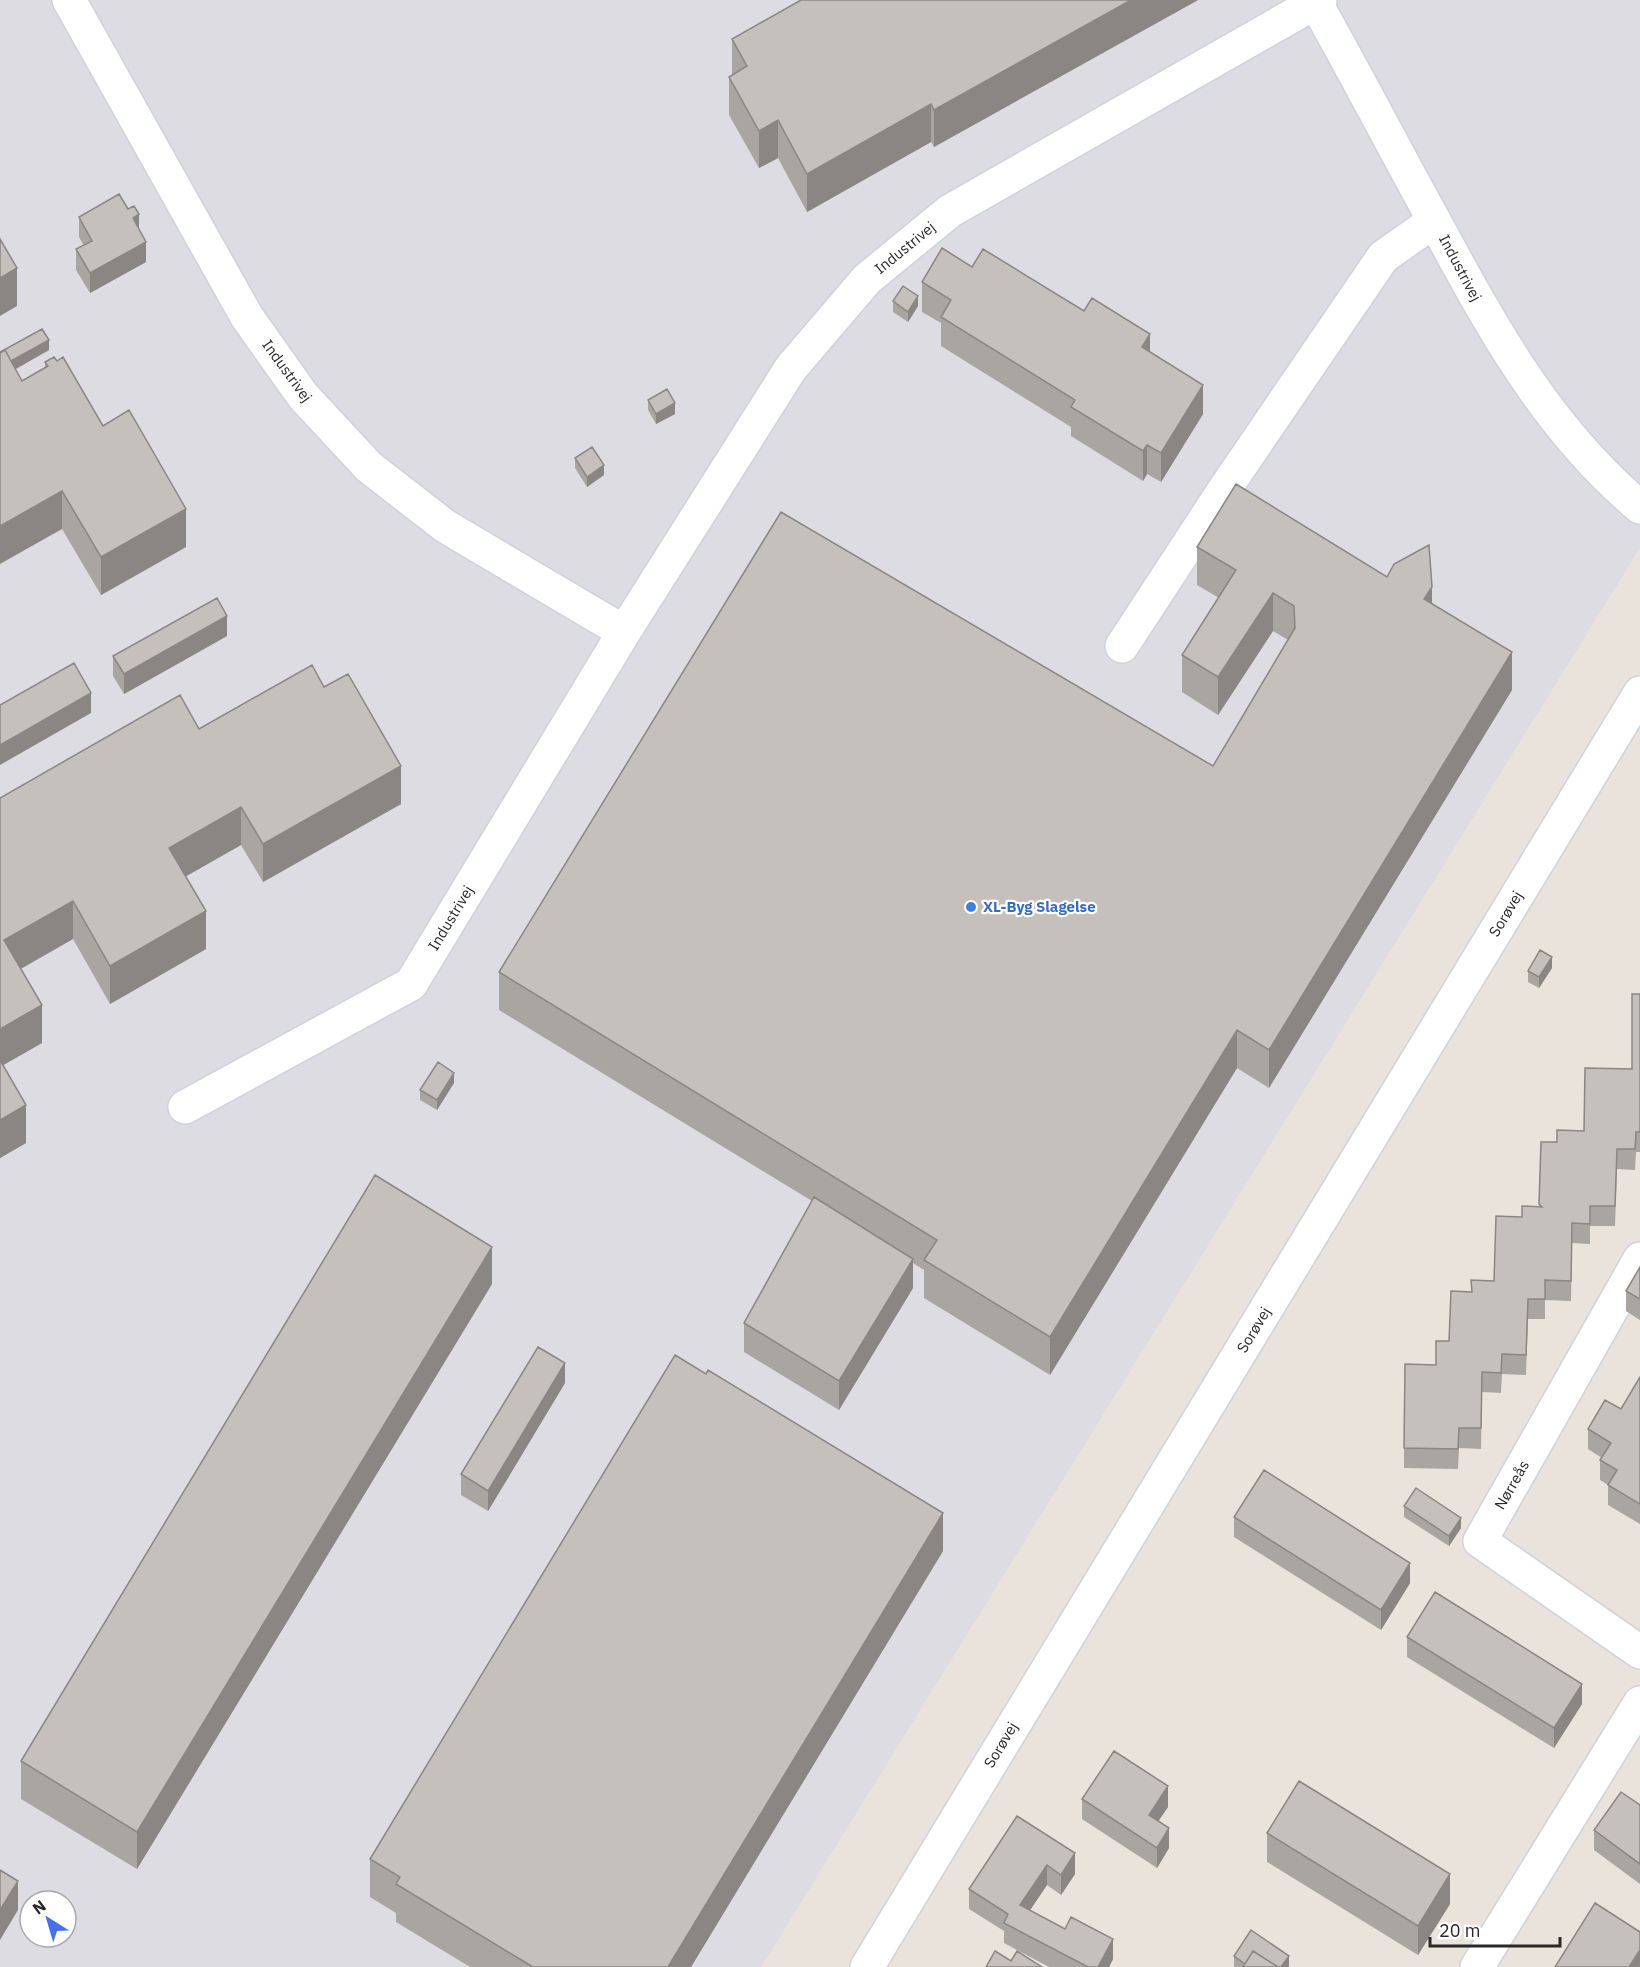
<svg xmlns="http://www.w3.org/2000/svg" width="1640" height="1967" font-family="'IBM Plex Sans',sans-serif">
<rect width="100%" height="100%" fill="#eae3db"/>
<path fill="#dddce2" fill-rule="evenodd" d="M 0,0 L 1640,0 L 1640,548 L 761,1967 L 0,1967 ZM 30,1901 L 66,1901 L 66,1937 L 30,1937 Z"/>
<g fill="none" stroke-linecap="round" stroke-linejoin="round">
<g stroke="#ced2dc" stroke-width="36">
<path id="minor" d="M 69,0 L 247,317 L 303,396 L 369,467 L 445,526 L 624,632
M 1314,0 C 1356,74 1395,150 1436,224 C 1492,328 1548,430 1640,507
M 1122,646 L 1224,490 L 1383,257 L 1434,221
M 185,1107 L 411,984 L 624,632 L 791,368 L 867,279 L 950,211 L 1320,0
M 1640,1259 L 1480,1541 L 1640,1652
M 867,1967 L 1640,693
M 1477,1967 L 1640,1703"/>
</g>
<use href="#minor" stroke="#fff" stroke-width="33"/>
</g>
<path fill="#a9a5a1" d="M 1198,0 L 934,147 L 931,142 L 807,212 L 778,158 L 759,168 L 729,115 L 729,77 L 732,75 L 732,39 Z
M 79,217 L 139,229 L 146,262 L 90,293 L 76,270 L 76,249 L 84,246 L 79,237 Z
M 972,267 L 1150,352 L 1203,414 L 1161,482 L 1147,474 L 1143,481 L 1071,436 L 1071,427 L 941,346 L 941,323 L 922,312 L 922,282 Z
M 893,301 L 918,306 L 908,322 L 893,312 Z
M 49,350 L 15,369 L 22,381 L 45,367 L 45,362 L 103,426 L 186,547 L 101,595 L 62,529 L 0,352 Z
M 648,400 L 675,414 L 656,424 L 648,410 Z
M 575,458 L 604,475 L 587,487 L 575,468 Z
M 1197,547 L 1432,603 L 1512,690 L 1269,1088 L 1237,1068 L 1050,1375 L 924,1298 L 924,1270 L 913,1263 L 913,1288 L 839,1410 L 744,1352 L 744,1323 L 812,1201 L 499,1010 L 499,972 L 1213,766 L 1288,640 L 1273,631 L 1218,715 L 1182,692 L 1182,655 L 1219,598 L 1197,585 Z
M 227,636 L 124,694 L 113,676 L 113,656 Z
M 324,687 L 401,804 L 263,882 L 241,845 L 186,876 L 206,949 L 110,1004 L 73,939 L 21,969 L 42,1043 L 3,1065 L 26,1143 L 0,1158 L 0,798 Z
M 1552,968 L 1539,988 L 1528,982 L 1528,971 Z
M 1640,994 L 1640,1152 L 1636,1152 L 1635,1170 L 1617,1169 L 1615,1226 L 1590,1226 L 1590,1244 L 1572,1243 L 1571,1301 L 1545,1300 L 1545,1319 L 1528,1319 L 1526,1375 L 1502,1374 L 1501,1393 L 1482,1392 L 1481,1449 L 1459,1448 L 1458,1469 L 1404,1468 L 1404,1448 L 1436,1365 L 1449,1341 L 1472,1292 L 1494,1281 L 1522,1217 L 1539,1207 L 1541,1142 L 1557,1142 L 1584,1131 L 1632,1069 Z
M 454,1083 L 437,1110 L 420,1100 L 420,1090 Z
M 1640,1267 L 1640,1320 L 1626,1311 L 1626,1291 Z
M 492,1284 L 137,1869 L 21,1799 L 21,1761 Z
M 1640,1377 L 1640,1524 L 1608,1505 L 1608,1485 L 1600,1480 L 1600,1460 L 1602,1458 L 1588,1449 L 1588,1429 L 1621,1409 Z
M 565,1383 L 488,1511 L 461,1495 L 461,1474 Z
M 1404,1506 L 1461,1528 L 1449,1546 L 1404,1517 Z
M 1234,1517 L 1410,1583 L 1381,1630 L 1234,1537 Z
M 943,1551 L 691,1967 L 470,1967 L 396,1922 L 396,1913 L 370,1897 L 370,1859 Z
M 1407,1637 L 1582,1704 L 1554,1748 L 1407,1657 Z
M 1082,1799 L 1168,1807 L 1158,1821 L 1169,1848 L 1157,1868 L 1082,1819 Z
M 1640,1805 L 1640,1884 L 1594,1850 L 1594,1830 Z
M 1017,1816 L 1075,1874 L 1061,1895 L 1047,1885 L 1030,1910 L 1113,1959 L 1109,1967 L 1049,1967 L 1004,1943 L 1004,1931 L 969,1909 L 969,1889 Z
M 1267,1833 L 1450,1904 L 1418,1955 L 1267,1862 Z
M 1234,1956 L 1289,1966 L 1288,1967 L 1235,1967 L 1234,1966 Z"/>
<path fill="#8a8683" d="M 1131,0 L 1198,0 L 934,147 L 934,110 Z
M 931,104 L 931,142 L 807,212 L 807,174 Z
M 778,120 L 778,158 L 759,168 L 759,131 Z
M 139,214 L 139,234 L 133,218 Z
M 146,242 L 146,262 L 90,293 L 90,273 Z
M 17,268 L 17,306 L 0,316 L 0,278 Z
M 918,296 L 918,306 L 908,322 L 908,312 Z
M 1150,334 L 1150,363 L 1142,347 Z
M 49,340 L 49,350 L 0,378 L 0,367 Z
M 1203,385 L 1203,414 L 1161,482 L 1161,453 Z
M 675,403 L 675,414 L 656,424 L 656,414 Z
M 1147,445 L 1147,474 L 1143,481 L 1143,451 Z
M 604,465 L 604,475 L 587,487 L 587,477 Z
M 62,491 L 62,529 L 0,564 L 0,526 Z
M 186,509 L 186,547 L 101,595 L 101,557 Z
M 1432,587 L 1432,625 L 1424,599 Z
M 1273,593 L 1273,631 L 1218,715 L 1218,677 Z
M 227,616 L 227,636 L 124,694 L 124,674 Z
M 1512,652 L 1512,690 L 1269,1088 L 1269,1050 Z
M 91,693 L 91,713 L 0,765 L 0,745 Z
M 401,766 L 401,804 L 263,882 L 263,844 Z
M 241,807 L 241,845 L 169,886 L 169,848 Z
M 73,901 L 73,939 L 4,978 L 4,940 Z
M 206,911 L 206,949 L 110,1004 L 110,966 Z
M 1552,957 L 1552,968 L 1539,988 L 1539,977 Z
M 42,1005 L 42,1043 L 0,1067 L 0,1029 Z
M 1237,1030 L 1237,1068 L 1050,1375 L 1050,1337 Z
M 454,1073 L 454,1083 L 437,1110 L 437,1100 Z
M 26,1105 L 26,1143 L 0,1158 L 0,1120 Z
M 492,1247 L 492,1284 L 137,1869 L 137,1832 Z
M 913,1259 L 913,1288 L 839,1410 L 839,1381 Z
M 565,1363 L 565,1383 L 488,1511 L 488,1491 Z
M 943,1513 L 943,1551 L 691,1967 L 668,1967 Z
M 1461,1518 L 1461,1528 L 1449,1546 L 1449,1536 Z
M 1410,1563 L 1410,1583 L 1381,1630 L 1381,1610 Z
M 1582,1684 L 1582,1704 L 1554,1748 L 1554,1728 Z
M 1168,1786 L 1168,1807 L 1149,1835 L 1149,1815 Z
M 1169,1828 L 1169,1848 L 1157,1868 L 1157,1848 Z
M 1075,1853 L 1075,1874 L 1061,1895 L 1061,1875 Z
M 1047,1865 L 1047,1885 L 1020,1925 L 1020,1905 Z
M 1450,1874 L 1450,1904 L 1418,1955 L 1418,1926 Z
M 18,1881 L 18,1910 L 0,1940 L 0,1910 Z
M 1113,1939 L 1113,1959 L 1109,1967 L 1098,1967 Z
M 1640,1950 L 1640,1967 L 1629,1967 Z
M 1289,1956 L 1289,1966 L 1288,1967 L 1281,1967 Z"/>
<path fill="#c5c0bb" stroke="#8a8683" stroke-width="1.5" d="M 801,0 L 1131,0 L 934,110 L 931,104 L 807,174 L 778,120 L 759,131 L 729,77 L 747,66 L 732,39 Z
M 119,194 L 128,209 L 134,206 L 139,214 L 133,218 L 146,242 L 90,273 L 76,249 L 92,241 L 79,217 Z
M 0,239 L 17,268 L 0,278 Z
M 942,248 L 972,267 L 983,249 L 1084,311 L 1092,298 L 1150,334 L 1142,347 L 1203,385 L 1161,453 L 1147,445 L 1143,451 L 1071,407 L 1075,400 L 941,317 L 951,300 L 922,282 Z
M 903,286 L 918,296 L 908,312 L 893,301 Z
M 42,329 L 49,340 L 11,361 L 5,350 L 0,353 L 0,352 Z
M 5,350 L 22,381 L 48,366 L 45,362 L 54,357 L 57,361 L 63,357 L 103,426 L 129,410 L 186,509 L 101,557 L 62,491 L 0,526 L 0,353 Z
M 667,389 L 675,403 L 656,414 L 648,400 Z
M 592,447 L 604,465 L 587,477 L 575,458 Z
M 1236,484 L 1387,577 L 1394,564 L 1429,545 L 1432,587 L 1424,599 L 1512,652 L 1269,1050 L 1237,1030 L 1050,1337 L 924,1260 L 937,1240 L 499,972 L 781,512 L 1213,766 L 1295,628 L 1294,606 L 1273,593 L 1218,677 L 1182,655 L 1236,570 L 1197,547 Z
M 217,598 L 227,616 L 124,674 L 113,656 Z
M 74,663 L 91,693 L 0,745 L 0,705 Z
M 312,665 L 324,687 L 348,674 L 401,766 L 263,844 L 241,807 L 169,848 L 206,911 L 110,966 L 73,901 L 4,940 L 42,1005 L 0,1029 L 0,798 L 180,695 L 199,729 Z
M 1540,950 L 1552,957 L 1539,977 L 1528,971 Z
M 1632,994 L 1640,994 L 1640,1132 L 1636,1132 L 1635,1149 L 1617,1149 L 1615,1206 L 1590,1206 L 1590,1224 L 1572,1223 L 1571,1281 L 1545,1280 L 1545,1299 L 1528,1299 L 1526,1355 L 1502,1354 L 1501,1373 L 1482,1372 L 1481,1428 L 1459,1428 L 1458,1449 L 1404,1448 L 1405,1364 L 1436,1365 L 1436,1341 L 1449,1341 L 1451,1291 L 1472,1292 L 1471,1280 L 1494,1281 L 1496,1216 L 1522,1217 L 1522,1206 L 1542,1207 L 1539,1204 L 1541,1142 L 1557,1142 L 1557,1130 L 1584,1131 L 1585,1068 L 1632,1069 Z
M 0,1060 L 26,1105 L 0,1120 Z
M 438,1062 L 454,1073 L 437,1100 L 420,1090 Z
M 375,1175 L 492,1247 L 137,1832 L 21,1761 Z
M 814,1197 L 913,1259 L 839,1381 L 744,1323 Z
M 1640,1267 L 1640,1299 L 1626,1291 Z
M 538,1347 L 565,1363 L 488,1491 L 461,1474 Z
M 675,1355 L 706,1374 L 708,1370 L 943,1513 L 668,1967 L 533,1967 L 396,1884 L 400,1877 L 370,1859 Z
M 1640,1377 L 1640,1504 L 1608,1485 L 1617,1470 L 1600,1460 L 1611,1443 L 1588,1429 L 1605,1400 L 1621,1409 Z
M 1264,1470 L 1410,1563 L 1381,1610 L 1234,1517 Z
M 1416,1488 L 1461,1518 L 1449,1536 L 1404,1506 Z
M 1435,1592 L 1582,1684 L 1554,1728 L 1407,1637 Z
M 1114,1751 L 1168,1786 L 1149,1815 L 1169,1828 L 1157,1848 L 1082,1799 Z
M 1299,1781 L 1450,1874 L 1418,1926 L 1267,1833 Z
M 1621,1792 L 1640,1805 L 1640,1864 L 1594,1830 Z
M 1017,1816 L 1075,1853 L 1061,1875 L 1047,1865 L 1020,1905 L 1065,1929 L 1071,1917 L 1113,1939 L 1098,1967 L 1088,1967 L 1004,1923 L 1008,1914 L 969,1889 Z
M 0,1870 L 18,1881 L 0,1910 Z
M 1595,1903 L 1640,1932 L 1640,1950 L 1629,1967 L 1555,1967 Z
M 1251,1930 L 1289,1956 L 1281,1967 L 1278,1967 L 1253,1951 L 1245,1964 L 1234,1956 Z
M 995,1951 L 1011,1961 L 1017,1951 L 1042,1967 L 986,1967 Z
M 1253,1951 L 1278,1967 L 1243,1967 Z"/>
<circle fill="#3f7fe0" stroke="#fff" stroke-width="2" cx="971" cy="907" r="6"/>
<g text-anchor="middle" stroke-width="4.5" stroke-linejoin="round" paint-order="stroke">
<g font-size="15" fill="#282828" stroke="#fff">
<text transform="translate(905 248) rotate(-39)" y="5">Industrivej</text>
<text transform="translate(1460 268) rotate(62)" y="5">Industrivej</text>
<text transform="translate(287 371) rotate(54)" y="5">Industrivej</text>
<text transform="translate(1506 914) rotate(-59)" y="5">Sorøvej</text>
<text transform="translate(451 918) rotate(-59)" y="5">Industrivej</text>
<text transform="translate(1254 1330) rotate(-59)" y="5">Sorøvej</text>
<text transform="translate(1512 1485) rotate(-60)" y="5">Nørreås</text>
<text transform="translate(1001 1745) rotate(-59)" y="5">Sorøvej</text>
</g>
<g font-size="15" font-weight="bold" fill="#366cbe" stroke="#fff" text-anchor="start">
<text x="983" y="912">XL-Byg Slagelse</text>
</g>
</g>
<g transform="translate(48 1919) rotate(323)"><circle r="28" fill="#ffffff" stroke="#a9a9a9" stroke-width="1.5"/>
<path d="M0-4.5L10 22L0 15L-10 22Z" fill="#4870ea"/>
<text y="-9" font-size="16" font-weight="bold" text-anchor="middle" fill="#282828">N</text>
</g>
<path d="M1430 1937v9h130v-9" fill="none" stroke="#282828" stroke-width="3"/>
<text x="1439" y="1937" font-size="18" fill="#282828" stroke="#ffffff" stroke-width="4.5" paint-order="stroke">20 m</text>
</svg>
